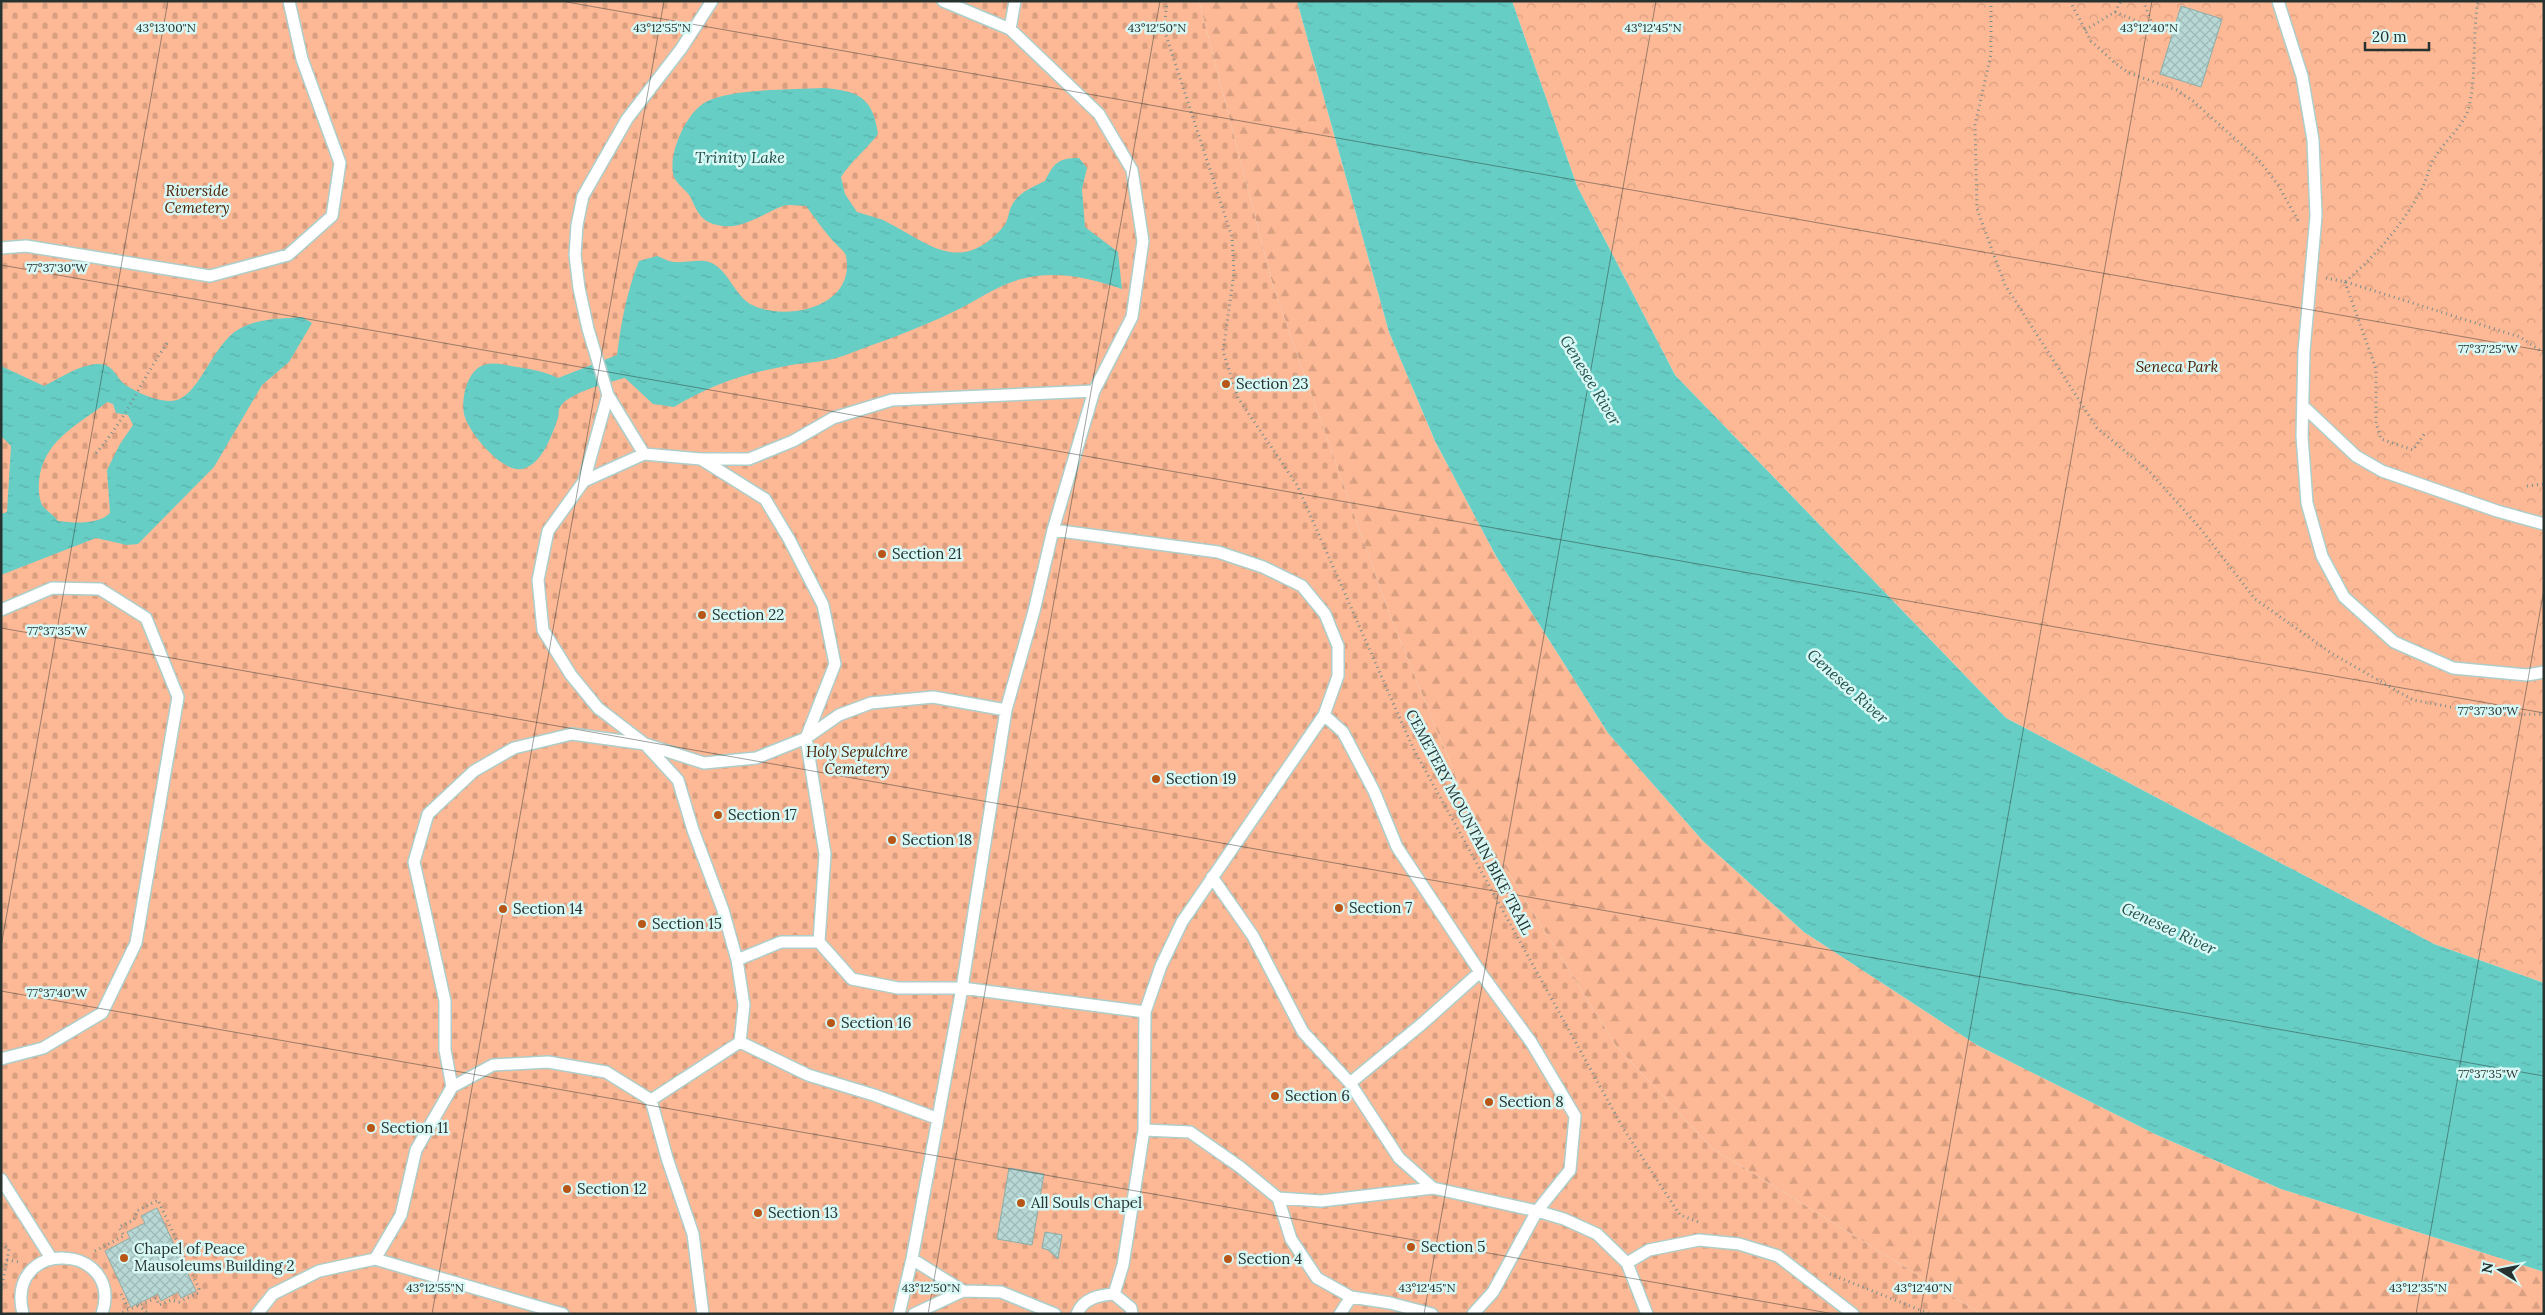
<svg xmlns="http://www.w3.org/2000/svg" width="2545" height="1315" font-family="Lora,serif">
<defs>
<pattern id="forest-firs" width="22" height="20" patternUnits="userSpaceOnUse" patternTransform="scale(1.25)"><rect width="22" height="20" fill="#fdb895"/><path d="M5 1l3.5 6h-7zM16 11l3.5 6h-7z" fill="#d99f81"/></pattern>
<pattern id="cemetery-stones" width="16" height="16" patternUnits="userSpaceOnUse" patternTransform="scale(1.25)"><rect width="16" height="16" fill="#fdb895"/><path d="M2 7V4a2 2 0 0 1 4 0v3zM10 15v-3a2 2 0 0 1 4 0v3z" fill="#d99f81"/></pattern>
<pattern id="park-crowns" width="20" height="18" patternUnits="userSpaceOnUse" patternTransform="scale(1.25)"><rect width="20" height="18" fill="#fdb895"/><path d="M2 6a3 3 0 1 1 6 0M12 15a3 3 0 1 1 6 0" fill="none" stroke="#d99f81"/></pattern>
<pattern id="water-ripples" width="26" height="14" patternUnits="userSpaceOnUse" patternTransform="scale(1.25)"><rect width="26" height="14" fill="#67cec5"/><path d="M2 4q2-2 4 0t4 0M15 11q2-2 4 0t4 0" fill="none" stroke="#59b1aa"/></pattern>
<pattern id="building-cross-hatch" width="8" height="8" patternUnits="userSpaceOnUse" patternTransform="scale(1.25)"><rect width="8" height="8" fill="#b8d8d5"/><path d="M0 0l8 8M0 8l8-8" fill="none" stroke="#9ebab7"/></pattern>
</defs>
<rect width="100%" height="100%" fill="#d7f8f4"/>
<path fill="url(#forest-firs)" d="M 1199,1 L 1297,1 L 1389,332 L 1435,441 L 1496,556 L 1608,733 L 1703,841 L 1804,932 L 1977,1045 L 2157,1135 L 2281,1189 L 2544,1272 L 2544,1314 L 1981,1314 L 1712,1148 L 1616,1046 L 1469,809 L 1389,613 L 1273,286 Z"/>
<path fill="url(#cemetery-stones)" d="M 1,1 L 1199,1 L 1273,286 L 1389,613 L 1469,809 L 1616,1046 L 1712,1148 L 1981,1314 L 1,1314 Z"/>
<path fill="url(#park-crowns)" d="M 1512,1 L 2544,1 L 2544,983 L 2434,944 L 2006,718 L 1675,375 L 1577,186 Z"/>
<path fill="url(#water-ripples)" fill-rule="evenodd" d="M 1297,1 L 1512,1 L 1577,186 L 1675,375 L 2006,718 L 2434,944 L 2544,983 L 2544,1272 L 2281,1189 L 2157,1135 L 1977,1045 L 1804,932 L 1703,841 L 1608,733 L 1496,556 L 1435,441 L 1389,332 Z
M 824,88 C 858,91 873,97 878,134 C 867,149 851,161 841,177 L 845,194 L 857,212 C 866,215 875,217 883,220 C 929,243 960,277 1004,226 C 1009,219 1008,212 1012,205 C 1019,192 1033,187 1045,181 C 1054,163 1058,158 1079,158 L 1087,168 L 1082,189 L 1085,227 L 1118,252 L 1122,289 C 1088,278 1057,270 1021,279 C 996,286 976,301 953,312 C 918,329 880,342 843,356 C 826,362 809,362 791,365 C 747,373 712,384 674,407 L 653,404 L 625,378 C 610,382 567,393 560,407 C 558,410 559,415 558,418 C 552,435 542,465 522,469 C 502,473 468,432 464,414 C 461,399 467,370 484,365 C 493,362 502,364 511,366 C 528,369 542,370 558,378 L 617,355 C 621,323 627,291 639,261 L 657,256 C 663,258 669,262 675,262 C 686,263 698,259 709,262 C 728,268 734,296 752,305 C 787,322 856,307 846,256 C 845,252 840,248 837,245 C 825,233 816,219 806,206 C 799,206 789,204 783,206 C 764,213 743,229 722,226 C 702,223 698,214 691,198 C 687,190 677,185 674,177 C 667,156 685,115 704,103 C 729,88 792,90 824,88 Z
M 302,317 L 312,323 L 289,362 L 262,385 L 214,467 L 138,544 L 127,545 L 96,538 L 1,575 L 1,514 L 7,512 L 11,446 L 1,436 L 1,366 L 44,386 C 58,379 75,368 90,365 C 115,360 113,377 127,386 C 140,394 162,404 177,400 C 200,393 213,344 239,329 C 258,318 281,319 302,317 ZM 107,402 L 113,404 L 116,413 L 128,415 L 133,425 L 120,444 L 107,470 L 110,513 C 98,525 74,523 58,521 C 54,515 45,510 42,505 C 38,495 38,485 40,474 C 48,437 80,424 107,402 Z"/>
<path fill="url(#building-cross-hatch)" stroke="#8dada9" d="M 2181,6 L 2222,19 L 2201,87 L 2160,74 Z
M 1009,1168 L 1044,1174 L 1032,1245 L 997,1239 Z
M 157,1208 L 196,1291 L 181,1298 L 178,1292 L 161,1301 L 158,1294 L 131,1307 L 105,1251 L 130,1238 L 127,1232 L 145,1223 L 141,1216 Z
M 1045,1232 L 1062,1235 L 1058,1259 L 1048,1250 L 1042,1248 Z"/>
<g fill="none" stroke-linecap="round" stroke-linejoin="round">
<g stroke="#adceca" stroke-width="14">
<path id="lane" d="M 943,1 L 1010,29 L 1099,114 L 1132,170 L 1143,241 L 1132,317 L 1094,391 L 1053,530 L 1034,611 L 1006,710 L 962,988 L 912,1259 L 963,1291
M 2278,1 L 2302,76 L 2313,140 L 2316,216 L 2304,351 L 2302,436 L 2307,503 L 2322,556 L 2344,597 L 2394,642 L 2453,668 L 2527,675 L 2544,672
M 1010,29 L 1015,1
M 1,248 L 26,246 L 210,276 L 288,255 L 332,216 L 340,163 L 302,59 L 289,1
M 2303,406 L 2356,456 L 2382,471 L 2497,511 L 2544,524
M 644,454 L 608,395 L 588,329 L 579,288 L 575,255 L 577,225 L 583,196 L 627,119 L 681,49 L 712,1
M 702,459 L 749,459 L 793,441 L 833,418 L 892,400 L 1094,391
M 584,481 L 608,395
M 1053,530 L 1218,552 L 1263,567 L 1302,586 L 1325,614 L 1338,646 L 1338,676 L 1324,715 L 1182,922 L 1161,966 L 1145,1012 L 1144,1130 L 1123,1265 L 1114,1294
M 1,610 L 52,588 L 100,589 L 146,618 L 178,697 L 136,943 L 102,1013 L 43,1048 L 1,1059
M 1324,715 L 1343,732 L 1374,791 L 1397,847 L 1480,972 L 1531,1042 L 1575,1116 L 1570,1170 L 1537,1211 L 1493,1292 L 1473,1314
M 1212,877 L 1253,936 L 1303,1032 L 1350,1083 L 1399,1158 L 1433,1188 L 1537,1211 L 1564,1219 L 1597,1234 L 1627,1263 L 1647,1314
M 737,960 L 781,942 L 819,942
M 740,1042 L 808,1075 L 874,1095 L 936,1118
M 1350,1083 L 1423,1023 L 1480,972
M 452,1087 L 445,1050 L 445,1001 L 414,862 L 428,814 L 474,771 L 514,748 L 572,734 L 645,744 L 704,763 L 756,758 L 806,738 L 839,715 L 871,703 L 933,697 L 1006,710
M 651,1100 L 667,1158 L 693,1234 L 703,1314
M 1144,1130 L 1190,1132 L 1240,1167 L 1278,1198 L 1291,1239 L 1317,1278 L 1351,1297 L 1390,1303 L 1432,1314
M 1,1179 L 51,1258
M 1278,1198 L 1321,1201 L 1433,1188
M 375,1259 L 563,1314
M 1627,1263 L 1649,1250 L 1699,1240 L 1739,1244 L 1778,1256 L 1853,1314
M 23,1314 C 4,1236 125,1243 102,1314
M 257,1314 L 273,1294 L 319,1271 L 375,1259 L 401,1215 L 416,1150 L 452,1087 L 493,1065 L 548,1062 L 606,1072 L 651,1100 L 740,1042 L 744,1005 L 737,960 L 723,910 L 693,830 L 678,780 L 645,744 L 598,708 L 571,675 L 543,630 L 538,580 L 548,531 L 584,481 L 644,454 L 701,459 L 765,499 L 789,539 L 823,605 L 835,664 L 806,738 L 825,854 L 819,942 L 852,979 L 898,988 L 962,988 L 1145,1012
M 899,1314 L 912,1259
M 914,1314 L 963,1291 L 1001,1292 L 1055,1314
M 1077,1314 C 1083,1298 1100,1295 1114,1294 L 1131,1308 L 1132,1314
M 1340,1314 L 1351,1297"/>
</g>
<path stroke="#788f8c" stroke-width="3" stroke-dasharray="1 4" stroke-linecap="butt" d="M 1167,1 L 1164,29 L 1232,237 L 1234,273 L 1223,351 L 1238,398 L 1297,485 L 1413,748 L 1623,1128 L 1680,1215 L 1701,1223
M 1991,1 L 1991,54 L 1975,125 L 1977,209 L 2005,285 L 2097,428 L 2149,471 L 2200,528 L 2255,599 L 2331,653 L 2413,700 L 2494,715 L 2544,714
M 2070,1 L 2091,41 L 2115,63 L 2129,73 L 2177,90 L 2193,101 L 2259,160 L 2278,185 L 2299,222
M 2143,1 L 2154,28
M 2115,12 L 2154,28 L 2167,31
M 2085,30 L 2115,12 L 2121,1
M 2326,278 L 2345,282 C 2375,256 2401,227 2420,192 C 2427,181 2428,168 2435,157 C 2445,140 2463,128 2469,107 C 2477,73 2472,36 2478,1
M 2345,282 L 2376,369 L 2376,423 L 2381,439 L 2413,450 L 2425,433
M 2346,282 L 2520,337 L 2544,353
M 96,453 C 126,420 142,378 168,342
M 2527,486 L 2544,484
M 1,1244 L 9,1249 L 1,1291
M 95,1251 L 124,1236 L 119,1227 L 134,1220 L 137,1211 L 158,1200 L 199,1289 L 198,1293 L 179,1302 L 171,1300 L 159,1305 L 156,1298 L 119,1314
M 7,1260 L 19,1262
M 1830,1274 L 1930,1314
M 121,1294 L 129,1309
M 138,1305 L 149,1314"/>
<use href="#lane" stroke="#fff" stroke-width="11"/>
</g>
<path fill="none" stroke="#263331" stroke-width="1" stroke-opacity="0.45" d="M 561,1 L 2544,351M 1,265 L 2544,713M 1,628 L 2544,1076M 1,947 L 168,1M 1,991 L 1834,1314M 432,1314 L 664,1M 928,1314 L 1160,1M 1424,1314 L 1656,1M 1920,1314 L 2152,1M 2416,1314 L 2544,589"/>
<g fill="#b85617" stroke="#d7f8f4" stroke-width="2">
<circle cx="1226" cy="384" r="5"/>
<circle cx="882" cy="554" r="5"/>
<circle cx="702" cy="615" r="5"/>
<circle cx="1156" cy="779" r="5"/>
<circle cx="718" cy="815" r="5"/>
<circle cx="892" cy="840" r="5"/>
<circle cx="1339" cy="908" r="5"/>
<circle cx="503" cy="909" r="5"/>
<circle cx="642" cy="924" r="5"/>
<circle cx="831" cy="1023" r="5"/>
<circle cx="1275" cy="1096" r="5"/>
<circle cx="1489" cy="1102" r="5"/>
<circle cx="371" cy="1128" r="5"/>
<circle cx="567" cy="1189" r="5"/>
<circle cx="1021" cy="1203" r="5"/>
<circle cx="758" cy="1213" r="5"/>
<circle cx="1411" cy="1247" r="5"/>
<circle cx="124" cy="1258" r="5"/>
<circle cx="1228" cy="1259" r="5"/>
</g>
<g text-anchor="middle" stroke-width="5" stroke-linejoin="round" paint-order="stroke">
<g font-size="15" font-style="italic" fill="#4d2106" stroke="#d7f8f4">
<text x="197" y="196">Riverside<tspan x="197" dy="17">Cemetery</tspan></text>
<text x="2177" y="372">Seneca Park</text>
<text x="857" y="757">Holy Sepulchre<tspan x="857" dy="17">Cemetery</tspan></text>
</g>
<g font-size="15" fill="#263331" stroke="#d7f8f4" text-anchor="start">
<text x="1236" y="389">Section 23</text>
<text x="892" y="559">Section 21</text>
<text x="712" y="620">Section 22</text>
<text x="1166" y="784">Section 19</text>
<text x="728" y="820">Section 17</text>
<text x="902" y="845">Section 18</text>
<text x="1349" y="913">Section 7</text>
<text x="513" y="914">Section 14</text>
<text x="652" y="929">Section 15</text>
<text x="841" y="1028">Section 16</text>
<text x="1285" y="1101">Section 6</text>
<text x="1499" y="1107">Section 8</text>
<text x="381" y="1133">Section 11</text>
<text x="577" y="1194">Section 12</text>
<text x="1031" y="1208">All Souls Chapel</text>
<text x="768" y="1218">Section 13</text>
<text x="1421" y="1252">Section 5</text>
<text x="134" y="1254">Chapel of Peace<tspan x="134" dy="17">Mausoleums Building 2</tspan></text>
<text x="1238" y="1264">Section 4</text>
</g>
<g font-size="15" fill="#263331" stroke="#d7f8f4">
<text transform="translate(1469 822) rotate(62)" y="5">CEMETERY MOUNTAIN BIKE TRAIL</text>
</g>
<g font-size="16" font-style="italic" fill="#24524e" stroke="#d7f8f4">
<text x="740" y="163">Trinity Lake</text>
<text transform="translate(1591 380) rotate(59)" y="6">Genesee River</text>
<text transform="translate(1848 686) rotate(42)" y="6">Genesee River</text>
<text transform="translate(2169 928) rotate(25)" y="6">Genesee River</text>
</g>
</g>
<g font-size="12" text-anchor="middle" fill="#263331" stroke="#d7f8f4" stroke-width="5" stroke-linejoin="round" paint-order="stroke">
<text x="166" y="32">43°13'00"N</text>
<text x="662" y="32">43°12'55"N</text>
<text x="1157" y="32">43°12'50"N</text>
<text x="1653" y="32">43°12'45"N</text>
<text x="2149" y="32">43°12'40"N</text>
<text x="57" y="272">77°37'30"W</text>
<text x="2488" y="353">77°37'25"W</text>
<text x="57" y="635">77°37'35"W</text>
<text x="2488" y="715">77°37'30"W</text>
<text x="57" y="997">77°37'40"W</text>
<text x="2488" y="1078">77°37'35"W</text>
<text x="435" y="1292">43°12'55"N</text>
<text x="931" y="1292">43°12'50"N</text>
<text x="1427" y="1292">43°12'45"N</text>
<text x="1923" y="1292">43°12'40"N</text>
<text x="2418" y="1292">43°12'35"N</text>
</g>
<rect width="2545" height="1315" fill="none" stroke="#263331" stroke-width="5"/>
<g transform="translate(2500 1270) rotate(280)" stroke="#d7f8f4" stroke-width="4" paint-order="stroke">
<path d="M0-4L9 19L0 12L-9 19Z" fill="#263331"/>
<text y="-8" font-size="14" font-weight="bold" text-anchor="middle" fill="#263331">N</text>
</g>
<path d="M2365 42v8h64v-8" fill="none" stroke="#263331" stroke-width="2.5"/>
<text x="2372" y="42" font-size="15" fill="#263331" stroke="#d7f8f4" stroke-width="4" paint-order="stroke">20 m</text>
</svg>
